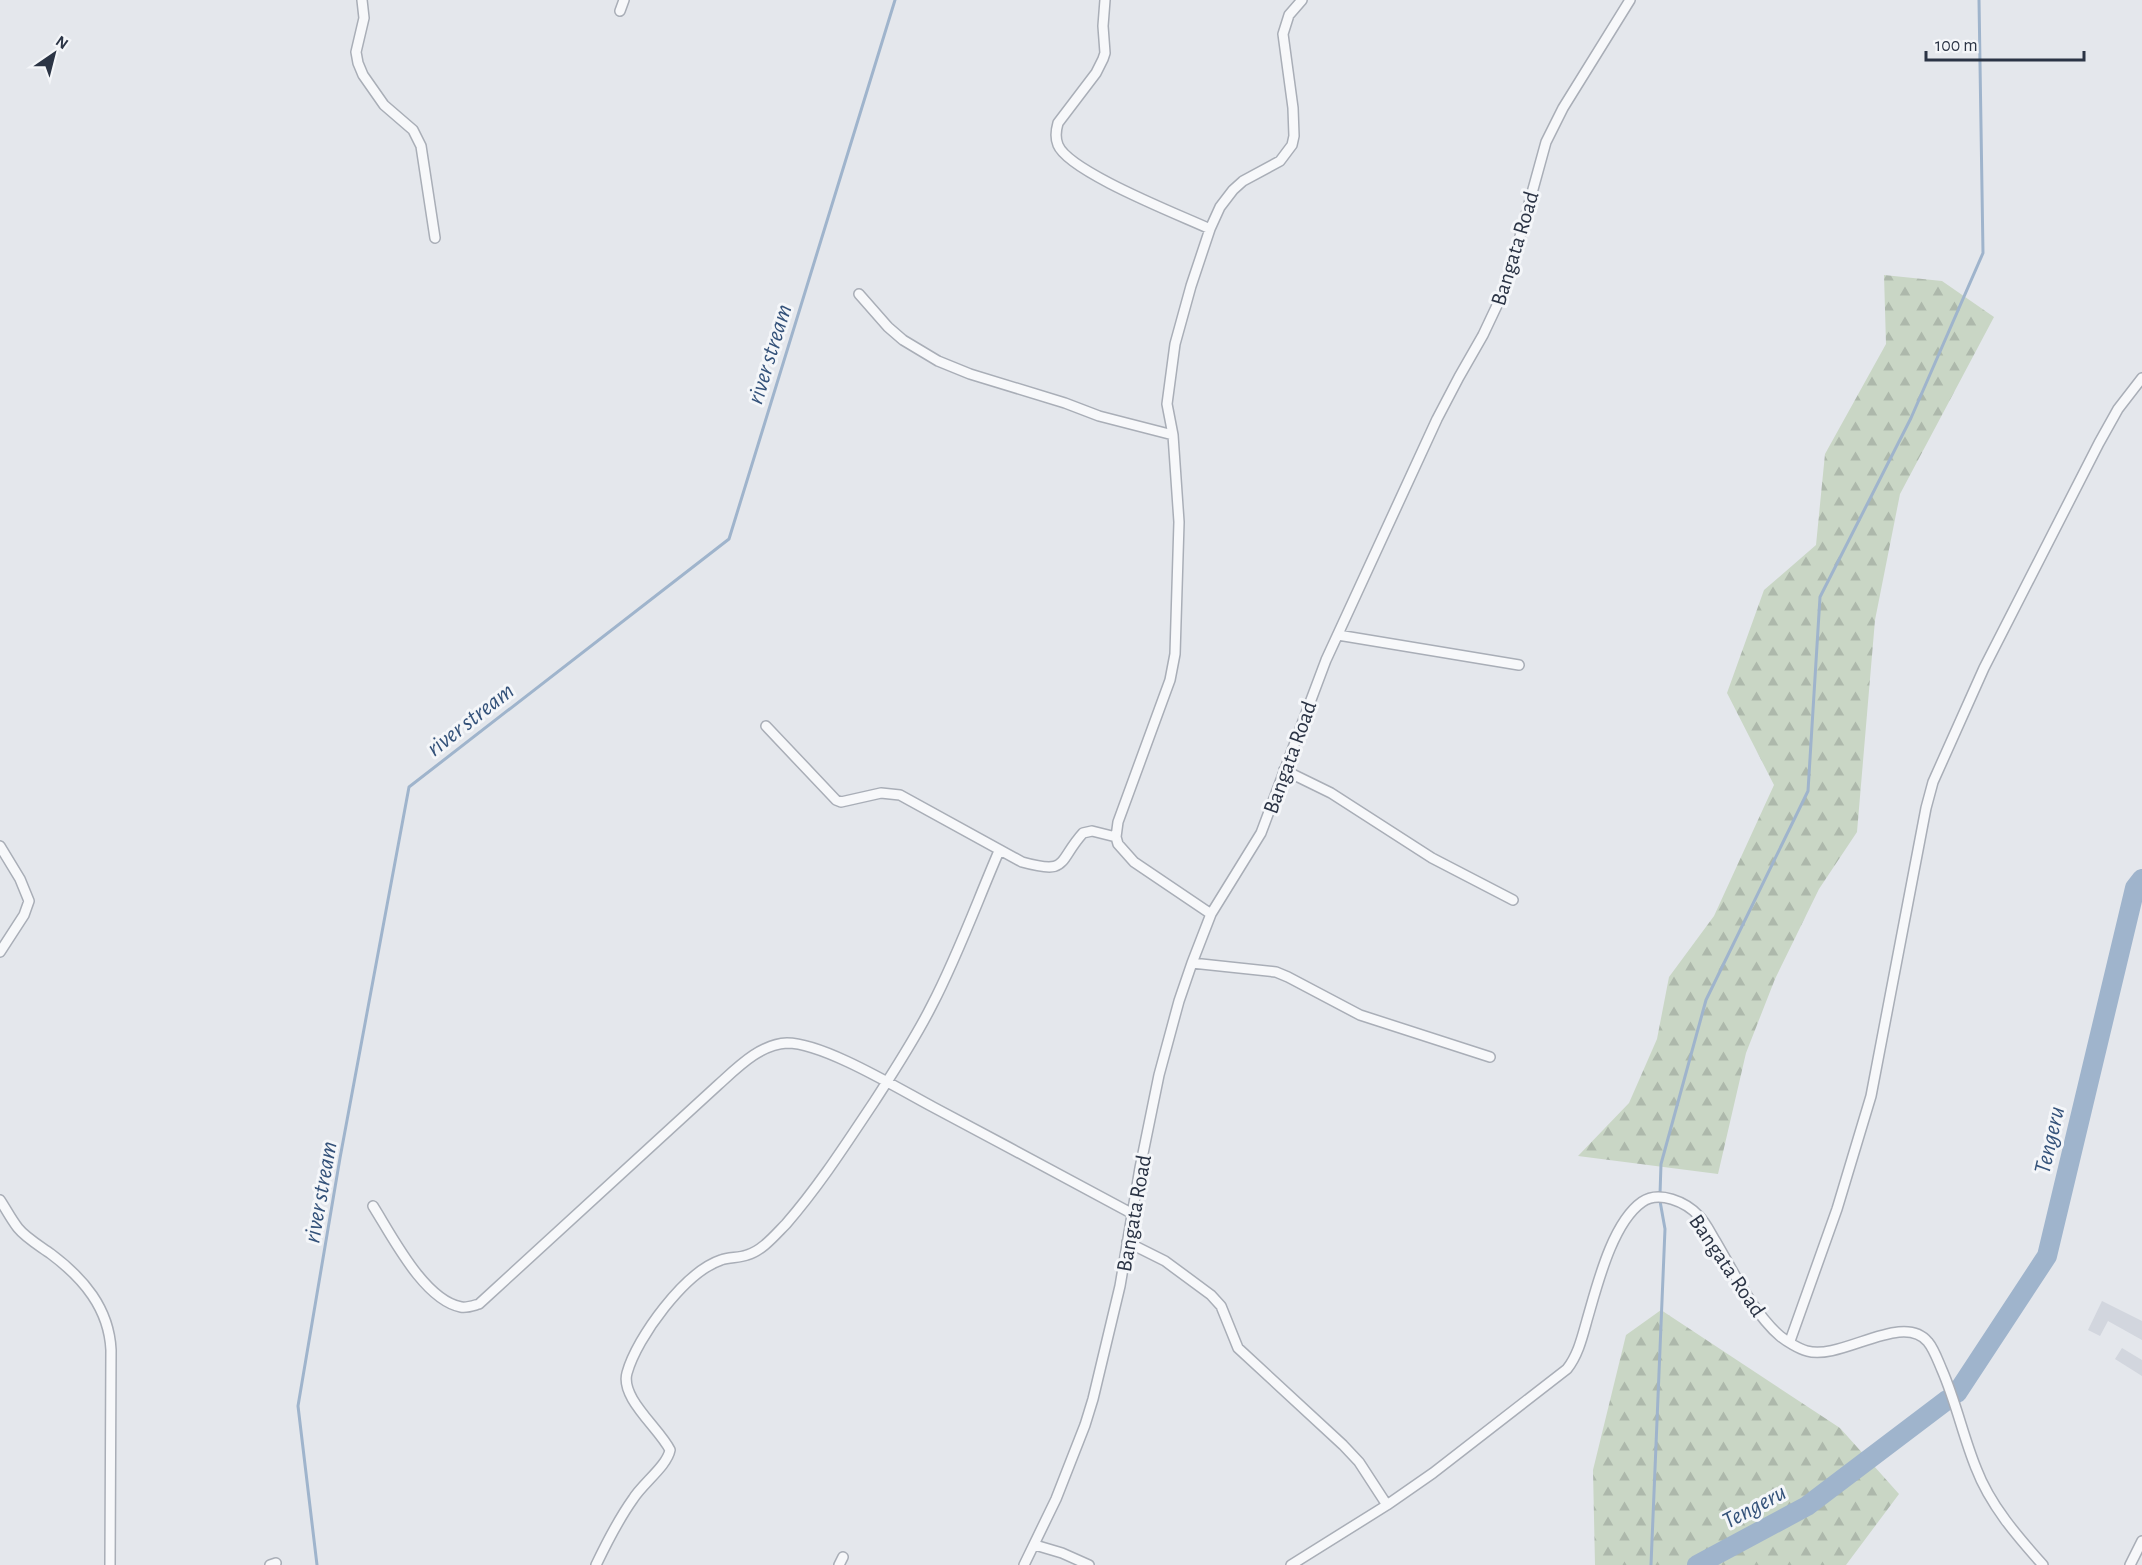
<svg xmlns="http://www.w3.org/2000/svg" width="2142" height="1565" font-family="'Alegreya Sans',sans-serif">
<defs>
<pattern id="forest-firs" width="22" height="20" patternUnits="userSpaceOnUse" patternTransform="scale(1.5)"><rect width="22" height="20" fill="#c9d6c5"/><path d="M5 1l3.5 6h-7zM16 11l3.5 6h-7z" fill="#adb8ab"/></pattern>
</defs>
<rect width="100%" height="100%" fill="#e4e7ec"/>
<path fill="#d2d6de" d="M 2102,1301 L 2142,1321 L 2142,1340 L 2108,1321 L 2100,1336 L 2088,1330 Z
M 2122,1348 L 2142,1360 L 2142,1376 L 2115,1359 Z"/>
<path fill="url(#forest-firs)" d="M 1884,275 L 1942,281 L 1994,317 L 1900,494 L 1875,620 L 1857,832 L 1819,889 L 1775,979 L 1746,1053 L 1718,1174 L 1578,1156 L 1629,1103 L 1657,1039 L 1669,977 L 1714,916 L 1774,785 L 1727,693 L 1764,590 L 1816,545 L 1825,454 L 1886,344 Z
M 1661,1310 L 1840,1428 L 1899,1494 L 1846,1565 L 1595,1565 L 1593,1470 L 1626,1335 Z"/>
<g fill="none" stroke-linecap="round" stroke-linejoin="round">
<path stroke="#9fb4cc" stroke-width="3" d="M 1660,1194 L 1661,1164 L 1706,1000 L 1808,791 L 1820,597 L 1911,418 L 1983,253 L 1979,0
M 317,1565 L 298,1406 L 340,1158 L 409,787 L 729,539 L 895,0
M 1651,1565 L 1665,1229 L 1660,1201"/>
<path stroke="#9fb4cc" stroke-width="20" d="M 1957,1393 L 2047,1256 L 2135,888 L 2142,879
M 1697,1565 L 1807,1506 L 1947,1400"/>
<g stroke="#a9aeb7" stroke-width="12">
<path id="street" d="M 362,0 L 364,18 L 356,52 L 358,63 L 363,75 L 384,105 L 413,130 L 421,146 L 435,238
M 1105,0 L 1103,26 L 1105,53 L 1103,59 L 1096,73 L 1058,123 C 1056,130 1055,138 1058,145 C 1069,172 1180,215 1210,229
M 620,11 L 624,0
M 859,294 L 888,327 L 903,340 L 938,361 L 970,374 L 1065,403 L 1099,416 L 1173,435
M 1338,635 L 1519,665
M 766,726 L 836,800 L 841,802 L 881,793 L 900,795 L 1022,862 C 1069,875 1057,862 1083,833 L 1092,831 L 1116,837
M 1284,770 L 1331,793 L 1432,858 L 1513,900
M 0,846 L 20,879 L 29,901 L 24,915 L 0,952
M 1211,914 L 1134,862 L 1118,844 L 1116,837 L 1118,822 L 1170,680 L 1175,654 L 1179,522 L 1173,435 L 1167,404 L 1175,344 L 1191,286 L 1210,229 L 1220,207 L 1233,190 L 1243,181 L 1280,161 L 1292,145 L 1294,136 L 1293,108 L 1283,34 L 1289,15 L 1302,0
M 1192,963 L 1276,972 L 1288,977 L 1360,1015 L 1490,1057
M 0,1200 C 6,1209 11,1219 18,1228 C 26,1238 40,1246 51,1254 C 83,1278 109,1308 111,1350 L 110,1565
M 373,1206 C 392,1236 424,1300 461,1307 C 467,1308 472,1306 479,1304 L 718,1085 C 737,1068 760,1044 787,1043 C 824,1043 899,1089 933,1107 C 999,1142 1066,1178 1131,1213
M 1127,1242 L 1165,1261 L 1211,1295 L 1221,1306 L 1238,1348 L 1343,1445 L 1359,1462 L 1387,1505
M 1790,1341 L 1837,1209 L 1871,1096 L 1926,808 L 1933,782 L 1984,668 L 2099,443 L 2118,409 L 2142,378
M 1035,1545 L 1062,1553 L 1089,1565
M 270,1565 L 276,1563
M 596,1565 C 607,1542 618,1520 633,1499 C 642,1484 667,1466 670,1450 C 659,1428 620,1398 627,1373 C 637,1337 685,1272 721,1260 C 729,1257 739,1258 747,1255 C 762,1251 775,1235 786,1224 C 819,1186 846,1144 874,1102 C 894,1071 915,1039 932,1005 C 958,955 977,902 999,851
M 839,1565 L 843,1557
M 1024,1565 L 1056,1499 L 1085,1425 L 1093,1399 L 1120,1286 L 1140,1168 L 1159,1075 L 1179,1001 L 1192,963 L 1211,914 L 1261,833 L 1326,660 L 1437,419 L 1459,377 L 1483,335 L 1500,299 L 1513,262 L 1546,142 L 1563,108 L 1630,0
M 1291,1565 L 1387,1505 L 1433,1473 L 1567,1369 C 1578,1355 1582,1338 1587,1320 C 1597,1286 1612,1223 1642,1202 C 1659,1190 1686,1202 1699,1216 C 1706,1223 1711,1234 1716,1242 C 1733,1271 1754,1314 1780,1336 C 1786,1341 1799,1349 1807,1351 C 1841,1361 1903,1311 1928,1342 C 1934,1349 1938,1361 1942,1370 C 1956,1402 1963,1436 1976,1468 C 1990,1505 2017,1536 2043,1565
M 2130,1565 L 2142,1541"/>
</g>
<use href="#street" stroke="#f7f8fa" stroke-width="9"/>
</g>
<g text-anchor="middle" stroke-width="6" stroke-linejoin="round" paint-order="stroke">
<g font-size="22" fill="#2b3445" stroke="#f4f6f9">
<text transform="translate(1514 248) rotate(-73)" y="8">Bangata Road</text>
<text transform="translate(1289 757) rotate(-70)" y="8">Bangata Road</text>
<text transform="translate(1133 1213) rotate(-80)" y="8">Bangata Road</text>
<text transform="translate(1728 1265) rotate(56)" y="8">Bangata Road</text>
</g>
<g font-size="24" font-style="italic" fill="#34527a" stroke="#f4f6f9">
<text transform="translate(769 354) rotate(-73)" y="8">river stream</text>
<text transform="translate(470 719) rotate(-38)" y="8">river stream</text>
<text transform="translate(2049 1140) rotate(-77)" y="8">Tengeru</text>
<text transform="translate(320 1192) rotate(-80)" y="8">river stream</text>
<text transform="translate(1754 1506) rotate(-28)" y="8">Tengeru</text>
</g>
</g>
<g transform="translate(54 54) rotate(35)" stroke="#f4f6f9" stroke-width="4.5" paint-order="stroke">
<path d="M0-4.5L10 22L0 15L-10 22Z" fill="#2b3445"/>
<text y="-9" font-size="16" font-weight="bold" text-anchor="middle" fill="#2b3445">N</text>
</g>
<path d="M1926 51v9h158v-9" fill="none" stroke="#2b3445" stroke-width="3"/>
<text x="1935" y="51" font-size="18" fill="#2b3445" stroke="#f4f6f9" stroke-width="4.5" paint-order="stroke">100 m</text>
</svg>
